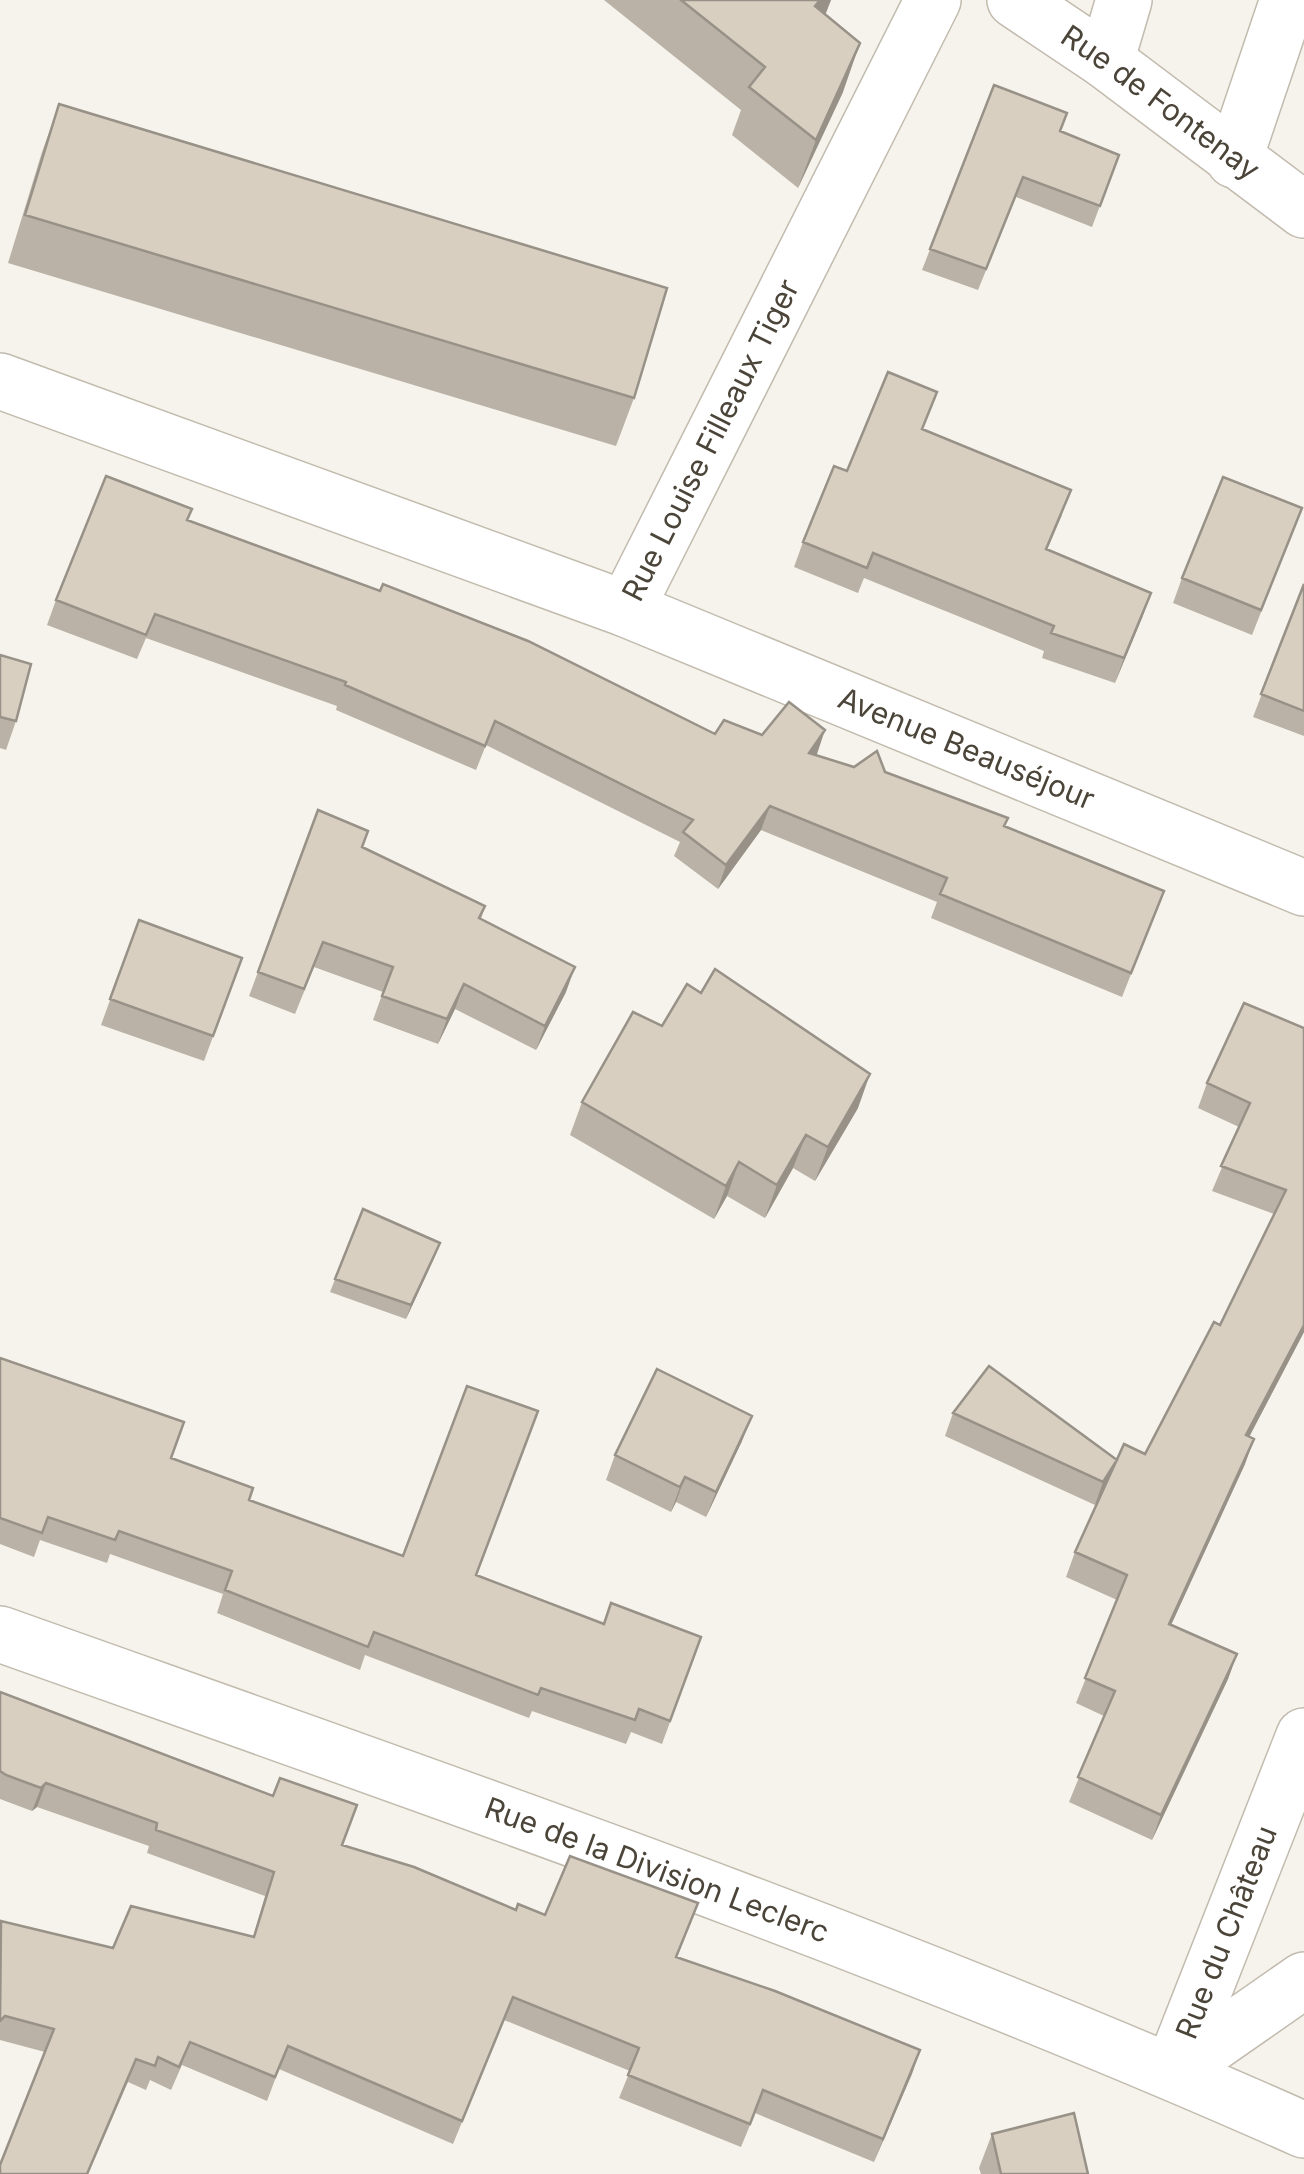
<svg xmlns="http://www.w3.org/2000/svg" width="1304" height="2174" font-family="Inter,sans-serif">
<rect width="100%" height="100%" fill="#f6f3ec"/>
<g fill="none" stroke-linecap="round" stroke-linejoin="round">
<g stroke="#c2bbae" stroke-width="58">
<g id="minor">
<path id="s1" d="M 1015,0 L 1106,61 L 1304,210"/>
<path d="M 1106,61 L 1124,0"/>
<path d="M 1234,160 L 1288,0"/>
<path id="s2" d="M 0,381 L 626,609 L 933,0"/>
<path id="s3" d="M 626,609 L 1304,888"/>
<path id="s4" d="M 0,1634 C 438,1790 879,1941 1304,2130"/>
<path id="s5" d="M 1172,2072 L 1304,1736"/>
<path d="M 1172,2072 L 1304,1980"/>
</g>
</g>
<use href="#minor" stroke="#fff" stroke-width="55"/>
</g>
<path fill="#bab2a6" d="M 604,0 L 831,0 L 825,14 L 843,92 L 798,188 L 732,135 L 741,110 Z
M 994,85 L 1060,131 L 1119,155 L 1092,227 L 1016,197 L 978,290 L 922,270 Z
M 59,104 L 634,398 L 616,446 L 8,263 L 42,152 Z
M 923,430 L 1062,515 L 1047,550 L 1151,593 L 1115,683 L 1042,658 L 1044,651 L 864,578 L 858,593 L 794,567 L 803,542 L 847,471 Z
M 1302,508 L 1252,635 L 1173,603 L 1182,578 Z
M 188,520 L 715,734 L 816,755 L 854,767 L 885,772 L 1005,827 L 1164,891 L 1122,997 L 931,918 L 937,902 L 761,830 L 718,889 L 674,856 L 680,842 L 486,745 L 476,770 L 336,710 L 337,706 L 146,638 L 137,659 L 47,625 L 56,600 Z
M 1304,584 L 1304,736 L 1253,717 Z
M 0,655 L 16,721 L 6,750 L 0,748 Z
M 318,810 L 362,847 L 485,906 L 481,919 L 566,992 L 536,1050 L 455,1009 L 438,1044 L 373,1020 L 383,992 L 314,967 L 295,1014 L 249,996 Z
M 139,920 L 242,958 L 204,1061 L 101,1025 Z
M 662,1026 L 858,1108 L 815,1181 L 793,1168 L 765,1218 L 727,1196 L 714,1219 L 570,1135 L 582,1102 Z
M 1304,1028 L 1304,1332 L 1249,1437 L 1245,1464 L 1171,1625 L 1237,1654 L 1228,1679 L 1152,1840 L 1069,1802 L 1104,1716 L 1076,1703 L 1117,1600 L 1066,1577 L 1075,1552 L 1102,1493 L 1095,1505 L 945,1436 L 953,1413 L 1117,1460 L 1145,1454 L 1220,1325 L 1274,1214 L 1212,1191 L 1239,1127 L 1198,1108 L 1207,1083 Z
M 363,1209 L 435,1256 L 406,1319 L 330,1292 Z
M 0,1358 L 171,1458 L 249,1500 L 403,1556 L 477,1575 L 604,1624 L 701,1637 L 662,1744 L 631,1732 L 626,1744 L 532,1711 L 529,1718 L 365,1655 L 360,1670 L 217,1613 L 223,1594 L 110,1554 L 107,1563 L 40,1540 L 34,1557 L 0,1544 Z
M 742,1441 L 706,1517 L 676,1502 L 671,1512 L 606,1480 L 615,1455 Z
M 0,1692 L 342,1845 L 516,1910 L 545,1915 L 698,1903 L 677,1957 L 920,2050 L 874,2162 L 755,2113 L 741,2147 L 619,2098 L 630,2071 L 504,2020 L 453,2144 L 279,2069 L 267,2101 L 182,2065 L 171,2090 L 150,2080 L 146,2090 L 128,2082 L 88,2174 L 0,2174 L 45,2052 L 0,2040 L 0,1924 L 113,1948 L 253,1937 L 265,1896 L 147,1853 L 149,1846 L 37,1807 L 32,1811 L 0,1799 Z
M 992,2134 L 1088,2174 L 981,2174 L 979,2168 Z"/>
<path fill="#979187" d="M 820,0 L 831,0 L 821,26 L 815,6 Z
M 860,43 L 843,92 L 798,188 L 816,140 Z
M 1151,593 L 1142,618 L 1115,683 L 1124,658 Z
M 825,730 L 817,754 L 800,777 L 809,753 Z
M 770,806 L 761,830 L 718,889 L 726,865 Z
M 575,967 L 566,992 L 536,1050 L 545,1026 Z
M 464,984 L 455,1009 L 438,1044 L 447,1019 Z
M 870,1074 L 858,1108 L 815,1181 L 828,1147 Z
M 806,1135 L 793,1168 L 765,1218 L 777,1185 Z
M 739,1162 L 727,1196 L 714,1219 L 726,1186 Z
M 440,1243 L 435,1256 L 406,1319 L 411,1305 Z
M 1304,1325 L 1304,1332 L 1237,1460 L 1246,1435 Z
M 752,1416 L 742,1441 L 706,1517 L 716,1492 Z
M 1254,1439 L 1245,1464 L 1160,1649 L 1169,1624 Z
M 1117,1460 L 1108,1483 L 1095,1505 L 1103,1482 Z
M 685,1477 L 676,1502 L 671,1512 L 680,1487 Z
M 1237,1654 L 1228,1679 L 1152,1840 L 1161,1815 Z
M 46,1783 L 37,1807 L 32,1811 L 41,1788 Z
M 920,2050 L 912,2074 L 874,2162 L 883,2139 Z"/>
<path fill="#d8cfc1" stroke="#979187" stroke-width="2.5" d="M 681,0 L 820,0 L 815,6 L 860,43 L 816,140 L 749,87 L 765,67 Z
M 994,85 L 1067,113 L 1060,131 L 1119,155 L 1100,206 L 1023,177 L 986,269 L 930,249 Z
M 59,104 L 667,288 L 634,398 L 25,215 Z
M 888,372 L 937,392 L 922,429 L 1071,490 L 1046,549 L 1151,593 L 1124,658 L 1051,633 L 1054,626 L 873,553 L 867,568 L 803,542 L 834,466 L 847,471 Z
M 106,476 L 192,509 L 187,520 L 380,591 L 383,584 L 528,641 L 715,734 L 724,720 L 762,735 L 789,702 L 825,730 L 809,753 L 854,767 L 877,751 L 885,772 L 1008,818 L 1004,826 L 1164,891 L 1131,973 L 940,894 L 947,878 L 770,806 L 726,865 L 683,832 L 693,820 L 495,721 L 485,746 L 345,685 L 346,682 L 155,614 L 146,635 L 56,600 Z
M 1223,477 L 1302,508 L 1261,610 L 1182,578 Z
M 1304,584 L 1304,711 L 1261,694 Z
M 0,655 L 31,664 L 16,721 L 0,717 Z
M 318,810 L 368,831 L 362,847 L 485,906 L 479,918 L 575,967 L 545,1026 L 464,984 L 447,1019 L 382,996 L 393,967 L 323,942 L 304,989 L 258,972 Z
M 139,920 L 242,958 L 213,1036 L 110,999 Z
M 715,969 L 870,1074 L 828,1147 L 806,1135 L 777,1185 L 739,1162 L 726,1186 L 582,1102 L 633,1012 L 662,1026 L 687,984 L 701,993 Z
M 1244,1003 L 1304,1028 L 1304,1325 L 1246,1435 L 1254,1439 L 1169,1624 L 1237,1654 L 1161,1815 L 1078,1777 L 1115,1691 L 1085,1678 L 1127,1575 L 1075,1552 L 1124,1444 L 1145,1454 L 1214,1322 L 1220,1325 L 1286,1190 L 1221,1166 L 1250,1103 L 1207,1083 Z
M 363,1209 L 440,1243 L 411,1305 L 335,1279 Z
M 0,1358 L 184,1422 L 171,1458 L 253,1488 L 249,1500 L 403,1556 L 467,1386 L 538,1411 L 476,1575 L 604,1624 L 611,1603 L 701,1637 L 670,1721 L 639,1709 L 635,1720 L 541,1688 L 538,1695 L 374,1632 L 368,1647 L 225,1590 L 232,1571 L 119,1531 L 115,1540 L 48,1517 L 42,1533 L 0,1518 Z
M 989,1366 L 1117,1460 L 1103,1482 L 953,1413 Z
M 657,1369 L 752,1416 L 716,1492 L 685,1477 L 680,1487 L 615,1455 Z
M 0,1692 L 273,1796 L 280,1778 L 357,1805 L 342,1845 L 414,1867 L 516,1910 L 518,1904 L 545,1915 L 570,1856 L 698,1903 L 676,1957 L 775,1991 L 920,2050 L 883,2139 L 763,2090 L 750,2124 L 628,2075 L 639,2048 L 513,1997 L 462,2121 L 288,2046 L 275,2077 L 190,2042 L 179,2067 L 158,2057 L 155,2066 L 136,2059 L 87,2174 L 0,2174 L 0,2165 L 54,2029 L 5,2016 L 0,2021 L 1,1921 L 113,1948 L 131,1906 L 254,1937 L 274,1872 L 156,1830 L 157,1823 L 46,1783 L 41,1788 L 6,1775 L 0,1771 Z
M 1074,2113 L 1088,2174 L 1001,2174 L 992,2134 Z"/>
<g text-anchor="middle" stroke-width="8" stroke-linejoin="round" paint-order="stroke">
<g font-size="30" fill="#4b4439" stroke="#fff">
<text dy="10" stroke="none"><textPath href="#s1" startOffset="178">Rue de Fontenay</textPath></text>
<text dy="10" stroke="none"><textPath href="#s2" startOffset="855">Rue Louise Filleaux Tiger</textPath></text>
<text dy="10" stroke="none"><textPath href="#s3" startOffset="368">Avenue Beauséjour</textPath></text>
<text dy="10" stroke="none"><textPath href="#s4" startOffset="698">Rue de la Division Leclerc</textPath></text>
<text dy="10" stroke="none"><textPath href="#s5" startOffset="150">Rue du Château</textPath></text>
</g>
</g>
</svg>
